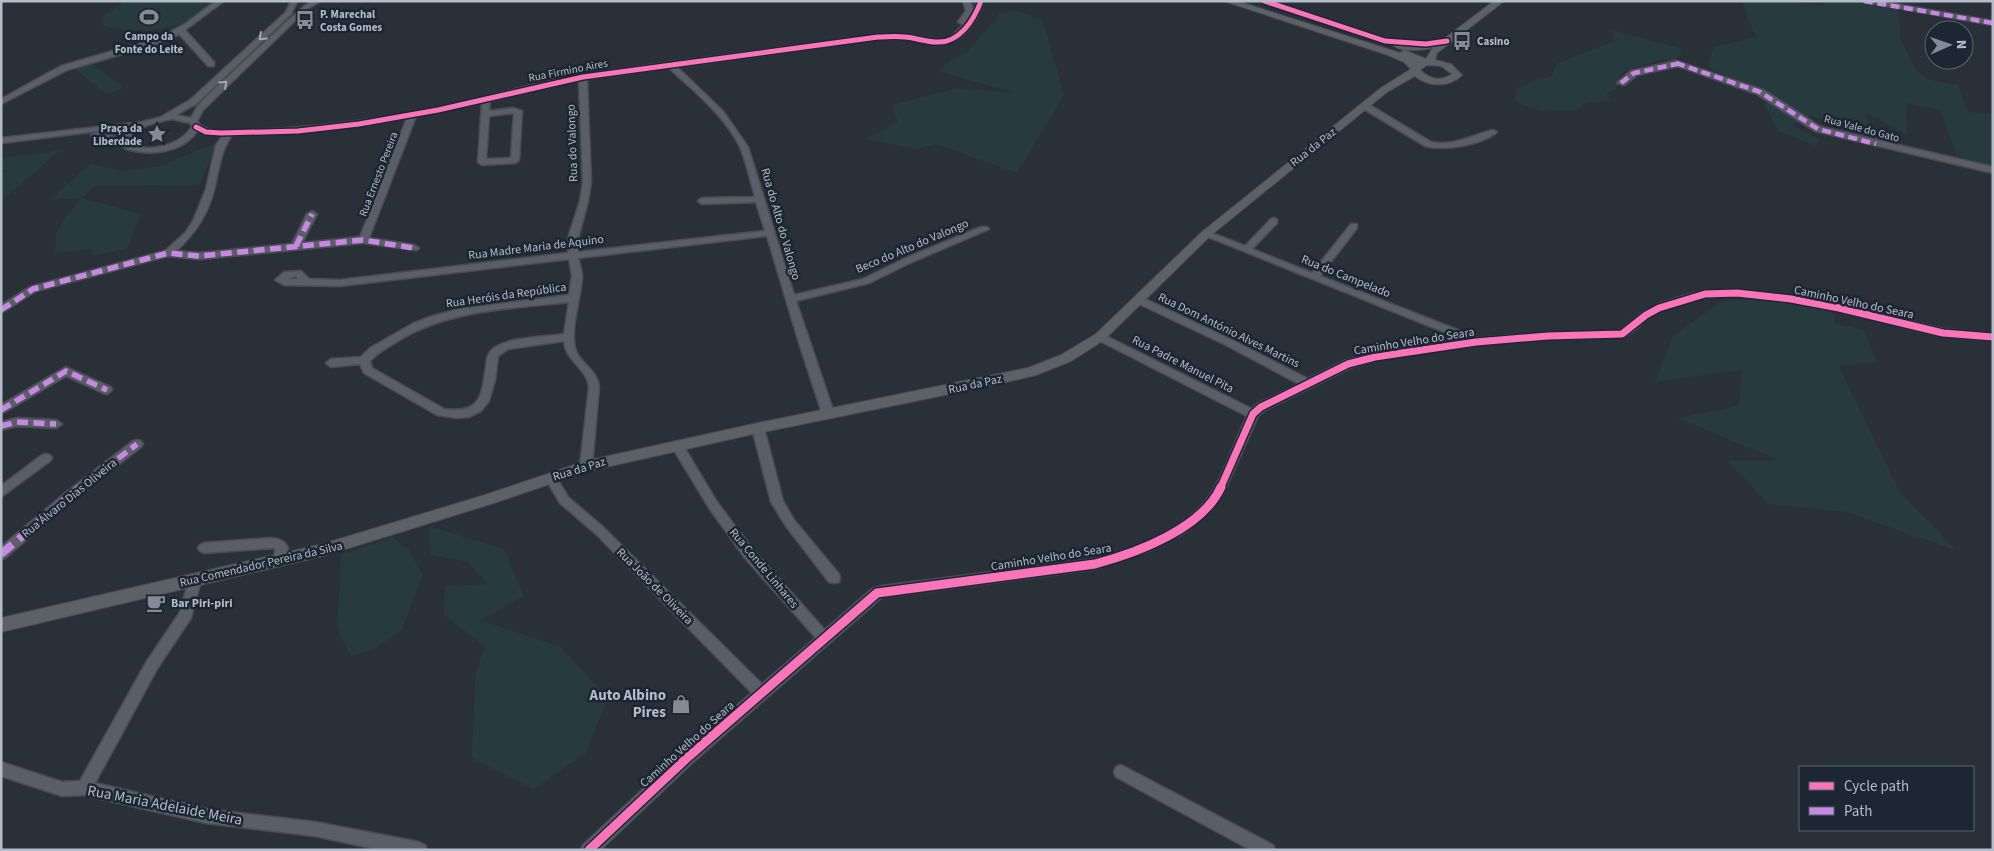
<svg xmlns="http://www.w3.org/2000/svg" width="1994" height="851" font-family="'Source Sans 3',sans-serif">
<rect width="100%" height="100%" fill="#2a3038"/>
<path fill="#273a3e" d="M 125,1 L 215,1 C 208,7 201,13 193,18 C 169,33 131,33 104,26 L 101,22 L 104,16 Z
M 1741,1 L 1789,1 L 1824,6 L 1823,1 L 1897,1 L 1901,40 L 1914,67 L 1926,79 L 1958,85 L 1968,112 L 1993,113 L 1993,173 L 1956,154 L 1940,110 L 1906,103 L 1907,135 L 1866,113 L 1868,120 L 1883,134 L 1884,142 L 1843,131 L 1811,115 L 1799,119 L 1794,126 L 1819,139 L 1817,146 L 1778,131 L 1764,105 L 1776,96 L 1755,92 L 1748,85 L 1714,71 L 1708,66 L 1714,47 L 1756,37 Z
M 1016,10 L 1043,21 L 1064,95 L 1017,173 L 936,144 L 917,149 L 865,139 L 898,121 L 892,105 L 958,88 L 1015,93 L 938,71 L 952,59 L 967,52 L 999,14 Z
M 1612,30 L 1682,49 L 1676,63 L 1663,59 L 1622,72 L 1615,89 L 1606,94 L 1611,101 L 1586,103 L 1577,110 L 1540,111 L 1515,101 L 1516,88 L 1553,75 L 1556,64 L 1614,41 Z
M 90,62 L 122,86 L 121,89 L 111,93 L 104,92 L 73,68 Z
M 216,143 L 200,185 L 96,186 L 82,198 L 140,214 L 128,248 L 93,256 L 92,249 L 55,253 L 57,229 L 81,198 L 50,200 L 90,164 L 124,171 L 160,166 Z
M 61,150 L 1,201 L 1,175 L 6,170 L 1,170 L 1,158 Z
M 1782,296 L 1831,309 L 1836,324 L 1864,330 L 1877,362 L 1839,366 L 1899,491 L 1957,551 L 1847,512 L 1769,504 L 1727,461 L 1778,460 L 1678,418 L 1738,406 L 1742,370 L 1655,382 L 1673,336 L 1722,301 Z
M 428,526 L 504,549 L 524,596 L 480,620 L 561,647 L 608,698 L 586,753 L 534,789 L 472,758 L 475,675 L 485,647 L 443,614 L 445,586 L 488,584 L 468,562 L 431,555 Z
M 393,537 L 408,549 L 423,574 L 402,630 L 373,650 L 351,656 L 337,628 L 341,555 Z"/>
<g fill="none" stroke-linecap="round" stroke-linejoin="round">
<g stroke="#484c53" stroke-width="3">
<path id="minor" d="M 216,1 L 224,1 L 185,30 L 214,62 L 214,66 L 208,66 L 179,34 L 167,41 L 67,70 L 1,104 L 1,99 L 61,66 L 161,37 L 185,24 Z
M 291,1 L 297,2 L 291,14 L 196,104 L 176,115 L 191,118 L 197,107 L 209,94 L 303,7 L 312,1 L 319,2 L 307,9 L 203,110 L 197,121 C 205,136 236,130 250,130 C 313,128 376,120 438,108 C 487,98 536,82 585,74 C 683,60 780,48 878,35 C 887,35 897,34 906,35 C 921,36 935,43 950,38 L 972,16 L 977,1 L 984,1 C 977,22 961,46 936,44 C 926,44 916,40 905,39 C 896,39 887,39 878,39 L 677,67 L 723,111 L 748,147 L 794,295 L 863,279 L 906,258 L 981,227 L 987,227 L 989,229 L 912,262 L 869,283 L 796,301 L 834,413 L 828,417 L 822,413 L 800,346 L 767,236 L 578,258 C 580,264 582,271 582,277 C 581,299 570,327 575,348 C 579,364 597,368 599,387 L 592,466 L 590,469 L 582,469 L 580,466 L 589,387 C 587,368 566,362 564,341 L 508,349 L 498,356 L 495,380 L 489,401 L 481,411 L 469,417 L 457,418 L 437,415 L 364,373 L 360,364 L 331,367 L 326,363 L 331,359 L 361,357 L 370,348 L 414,323 L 433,316 L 460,309 L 569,295 L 572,276 L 569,259 L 340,286 L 284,285 L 275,280 L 284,272 L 301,271 L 309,279 L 340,280 L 568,253 L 569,235 L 580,201 L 583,182 L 579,80 L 490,101 L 489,111 L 513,108 L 522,111 L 519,160 L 515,163 L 482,165 L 478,162 L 482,102 L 416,116 L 369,238 L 414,245 L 419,248 L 417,250 L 363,243 L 199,259 L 168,256 L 36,291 L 1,313 L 1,305 L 30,287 L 165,251 L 185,233 L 193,221 L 206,189 L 216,145 L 223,135 L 206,134 L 197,131 C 182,154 146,157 122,147 L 121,143 L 91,135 L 95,133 L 122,137 L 131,127 L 1,143 L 1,138 L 142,122 L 161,117 L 190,100 L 286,12 ZM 669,68 C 694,91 723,114 739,145 C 746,160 750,180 755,197 L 702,198 L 698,201 L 702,204 L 756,202 L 765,231 L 578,252 L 579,235 L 588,201 L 591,182 L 587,79 ZM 514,113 L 511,158 L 486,159 L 489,116 ZM 407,118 L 360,237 L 302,243 L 317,214 L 312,211 L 307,214 L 292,244 L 199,253 L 176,251 C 196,233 209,213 215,186 C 219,168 221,150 232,135 L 298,133 L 359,126 ZM 172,119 L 190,123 L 192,127 C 179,146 150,153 129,144 L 129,139 C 138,125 158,122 172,119 ZM 296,276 L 298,279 L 287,279 ZM 569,302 L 564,334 C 546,337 506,337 493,349 C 487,354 487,359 486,366 C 482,397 480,414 444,409 L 372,368 L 370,361 C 379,351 390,346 401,339 C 453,309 510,309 569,302 Z
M 963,1 L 970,1 L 974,11 L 965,24 L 962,24 L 958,22 L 966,11 Z
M 1861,1 L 1878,1 L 1993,21 L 1993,25 Z
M 1676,61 L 1763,90 L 1821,127 L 1993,167 L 1993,173 L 1815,131 L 1757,94 L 1678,66 L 1637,75 L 1624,85 L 1617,83 L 1631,71 Z
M 1362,104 L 1368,104 L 1431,142 C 1453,147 1472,135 1493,130 L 1497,132 C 1481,145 1445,151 1425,146 L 1362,108 Z
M 1274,218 L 1277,219 L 1277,223 L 1252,249 L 1312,273 L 1351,224 L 1357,224 L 1357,228 L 1320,276 L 1478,338 L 1548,333 L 1620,331 L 1642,313 L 1661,303 L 1694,293 L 1726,290 L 1803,298 L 1850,307 L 1943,329 L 1993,334 L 1993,340 C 1943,340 1898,325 1851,313 C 1826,308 1801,303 1775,300 C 1752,297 1727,294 1703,298 C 1685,301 1664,306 1649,317 C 1640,324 1634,334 1622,337 L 1548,339 L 1476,345 L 1375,360 L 1352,367 L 1265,410 L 1258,416 L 1223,494 L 1212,509 L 1184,533 L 1151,550 L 1095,569 L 882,597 L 693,762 L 600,850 L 581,850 L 583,845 L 683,752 L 752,693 L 596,534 L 560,503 L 545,478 L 547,475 L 555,475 L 568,497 L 604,528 L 762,684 L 816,638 L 745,558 L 709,508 L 671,445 L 673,442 L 681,442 L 717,502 L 753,550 L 825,630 L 872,589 L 882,586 L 1095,559 C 1138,548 1190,529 1214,489 C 1227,467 1236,439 1247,416 L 1096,339 L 1095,337 L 1096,335 L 1104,335 L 1252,409 L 1257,404 L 1299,384 L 1224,344 L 1135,302 L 1134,300 L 1135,298 L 1143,298 L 1232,340 L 1308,379 L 1344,361 L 1375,354 L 1464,340 L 1201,234 L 1206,231 L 1209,232 L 1245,246 L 1271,219 Z
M 66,367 L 111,387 L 112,390 L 107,394 L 103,393 L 66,376 L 1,414 L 1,405 Z
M 17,418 L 56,420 L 62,424 L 56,428 L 17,426 L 1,430 L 1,422 Z
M 758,424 L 764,428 L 783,501 L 794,520 L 839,574 L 840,578 L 839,582 L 834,583 L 829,582 L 786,526 L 771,502 L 752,428 Z
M 137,440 L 141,441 L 143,444 L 141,447 L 71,501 L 5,558 L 1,559 L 1,547 L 63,495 L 133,441 Z
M 46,454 L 50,455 L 52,458 L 50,461 L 1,497 L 1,486 L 42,455 Z
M 271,538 C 279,539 284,540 288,548 L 284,564 L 280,565 L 276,564 L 274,560 L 275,548 L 204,553 L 200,551 L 198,548 L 200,545 L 204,543 Z
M 195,575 L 200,576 L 201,580 L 191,618 L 157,669 L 95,783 L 206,809 L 315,822 L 419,842 L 425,845 L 427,850 L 380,850 L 315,836 L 206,823 L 84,795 L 62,796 L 1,776 L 1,762 L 62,782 L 80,781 L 147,661 L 180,612 L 189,580 L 190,576 Z
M 1121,765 L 1273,845 L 1275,850 L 1251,850 L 1116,777 L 1114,772 L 1116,767 Z"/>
</g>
<g stroke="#484c55" stroke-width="2">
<path id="major" d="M 1224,1 L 1237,1 L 1400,53 L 1404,50 L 1426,59 L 1433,48 C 1423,50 1403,52 1394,46 L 1399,43 L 1425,44 L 1444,39 L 1494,1 L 1504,1 L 1437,53 L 1435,60 L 1451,64 L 1462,75 C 1449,88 1428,87 1415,76 L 1387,92 L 1210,236 L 1104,340 L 1071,361 L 1036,375 L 989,386 L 758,433 L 588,471 L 494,503 L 323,556 L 1,632 L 1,618 L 323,544 L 485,495 L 586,461 L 758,423 L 1028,368 L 1061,355 L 1096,334 L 1202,232 L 1381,88 L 1411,69 L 1404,62 L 1388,55 ZM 1427,65 L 1441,66 L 1452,74 C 1441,82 1429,79 1420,70 Z"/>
</g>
<use href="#minor" fill="#5a5e66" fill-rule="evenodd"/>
<use href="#major" fill="#5c6168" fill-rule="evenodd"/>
<path stroke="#c787e3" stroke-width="4.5" stroke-dasharray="9 4.5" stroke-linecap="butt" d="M 1864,1 L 1993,23
M 1676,63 L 1760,92 L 1818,129 L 1876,144
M 1621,83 L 1634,73 L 1677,64"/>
<path stroke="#c787e3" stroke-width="5.5" stroke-dasharray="11 5.5" stroke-linecap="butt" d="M 296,246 L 312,214
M 1,310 L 33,289 L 168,253 L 199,256 L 363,240 L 414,248
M 1,410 L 66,371 L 107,390
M 1,426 L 17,422 L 56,424
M 79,489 L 137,444"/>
<path stroke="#c787e3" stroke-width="8" stroke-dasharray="15 8" stroke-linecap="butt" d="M 1,554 L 81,487"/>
<g stroke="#1d2633" stroke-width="8">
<path id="cycleway-far2" d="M 1264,1 L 1385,41 L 1426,44 L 1447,41
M 196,127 L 206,132 L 221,133 L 298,131 L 359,124 L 438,110 L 583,77 L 878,37 C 887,37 896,36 905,37 C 916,38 926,42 936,42 C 959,44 974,20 981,1"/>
</g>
<g stroke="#1d2633" stroke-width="10">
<path id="cycleway-far1" d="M 1220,489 L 1253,414 L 1261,407 L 1348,364 L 1375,357 L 1476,342 L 1548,336 L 1622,334 L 1646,315 L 1659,308 L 1705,294 L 1737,293 L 1791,299 L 1839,308 L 1943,333 L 1993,337"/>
</g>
<g stroke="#1d2633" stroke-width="12">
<path id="cycleway" d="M 589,850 L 688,757 L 877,593 L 1095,564 C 1136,553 1202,529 1221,487"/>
</g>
<use href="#cycleway-far2" stroke="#fb73b8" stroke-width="5"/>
<use href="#cycleway-far1" stroke="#fb73b8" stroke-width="7"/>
<use href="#cycleway" stroke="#fb73b8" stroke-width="9"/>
</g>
<defs><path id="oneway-chevron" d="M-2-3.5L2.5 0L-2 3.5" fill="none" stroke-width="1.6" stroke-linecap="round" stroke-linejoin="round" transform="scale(1.25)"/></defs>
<g stroke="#a2a9b5">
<use href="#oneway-chevron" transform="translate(262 37) rotate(137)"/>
<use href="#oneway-chevron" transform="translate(224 84) rotate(-43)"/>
</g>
<defs>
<g id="stadium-bare" transform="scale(1.5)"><path d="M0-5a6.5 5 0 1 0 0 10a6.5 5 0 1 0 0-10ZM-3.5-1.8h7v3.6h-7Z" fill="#848b96" stroke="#1d2633" stroke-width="2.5" paint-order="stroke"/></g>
<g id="bus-bare" transform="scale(1.5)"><path d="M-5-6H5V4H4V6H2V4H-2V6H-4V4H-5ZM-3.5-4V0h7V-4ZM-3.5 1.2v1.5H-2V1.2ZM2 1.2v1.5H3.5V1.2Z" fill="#848b96" stroke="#1d2633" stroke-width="2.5" paint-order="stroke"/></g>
<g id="sight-bare" transform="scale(1.5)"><path d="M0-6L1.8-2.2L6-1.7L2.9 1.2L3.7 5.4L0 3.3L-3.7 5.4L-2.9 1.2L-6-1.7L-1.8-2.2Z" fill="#848b96" stroke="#1d2633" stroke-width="2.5" paint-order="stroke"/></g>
<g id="cafe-bare" transform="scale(1.5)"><path d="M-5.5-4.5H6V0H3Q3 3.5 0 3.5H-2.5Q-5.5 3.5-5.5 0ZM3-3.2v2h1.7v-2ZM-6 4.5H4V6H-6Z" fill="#848b96" stroke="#1d2633" stroke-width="2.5" paint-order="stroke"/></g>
<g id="shop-bare" transform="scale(1.5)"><path d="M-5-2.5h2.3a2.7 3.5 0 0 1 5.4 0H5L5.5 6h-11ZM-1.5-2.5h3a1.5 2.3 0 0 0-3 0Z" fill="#848b96" stroke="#1d2633" stroke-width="2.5" paint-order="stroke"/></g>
</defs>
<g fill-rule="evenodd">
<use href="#stadium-bare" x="149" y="17"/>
<use href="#bus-bare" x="305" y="20"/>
<use href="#bus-bare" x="1462" y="41"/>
<use href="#sight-bare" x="157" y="134"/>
<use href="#cafe-bare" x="156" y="603"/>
<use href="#shop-bare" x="681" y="704"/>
</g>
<g text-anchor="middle" stroke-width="5" stroke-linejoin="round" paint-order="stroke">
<g font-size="11" font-weight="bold" fill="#b4bcc9" stroke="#1d2633" text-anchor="start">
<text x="320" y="18">P. Marechal<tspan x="320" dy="13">Costa Gomes</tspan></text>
<text x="149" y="40" text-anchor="middle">Campo da<tspan x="149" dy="13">Fonte do Leite</tspan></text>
<text x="1477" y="45">Casino</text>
<text x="142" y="132" text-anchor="end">Praça da<tspan x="142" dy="13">Liberdade</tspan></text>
</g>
<g font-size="11" fill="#b4bcc9" stroke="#1d2633">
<text transform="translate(568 70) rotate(-11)" y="4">Rua Firmino Aires</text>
<text transform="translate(1862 128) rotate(15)" y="4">Rua Vale do Gato</text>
<text transform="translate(378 174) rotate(-69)" y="4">Rua Ernesto Pereira</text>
</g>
<g font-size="12" fill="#b4bcc9" stroke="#1d2633">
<text transform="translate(572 143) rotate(-92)" y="4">Rua do Valongo</text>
<text transform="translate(1313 147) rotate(-38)" y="4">Rua da Paz</text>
<text transform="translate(781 224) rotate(74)" y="4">Rua do Alto do Valongo</text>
<text transform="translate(912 246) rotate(-23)" y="4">Beco do Alto do Valongo</text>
<text transform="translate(536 247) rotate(-7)" y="4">Rua Madre Maria de Aquino</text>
<text transform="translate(1346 276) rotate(22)" y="4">Rua do Campelado</text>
<text transform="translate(506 295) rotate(-8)" y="4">Rua Heróis da República</text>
<text transform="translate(1854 302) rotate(12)" y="4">Caminho Velho do Seara</text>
<text transform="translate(1229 330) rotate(26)" y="4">Rua Dom António Alves Martins</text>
<text transform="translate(1414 341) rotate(-9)" y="4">Caminho Velho do Seara</text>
<text transform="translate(1183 364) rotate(27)" y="4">Rua Padre Manuel Pita</text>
<text transform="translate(975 384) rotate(-12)" y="4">Rua da Paz</text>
<text transform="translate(579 469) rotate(-17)" y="4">Rua da Paz</text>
<text transform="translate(69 498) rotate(-39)" y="4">Rua Álvaro Dias Oliveira</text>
<text transform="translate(1051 557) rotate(-9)" y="4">Caminho Velho do Seara</text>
<text transform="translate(261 564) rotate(-13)" y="4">Rua Comendador Pereira da Silva</text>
<text transform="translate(764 568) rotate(50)" y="4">Rua Conde Linhares</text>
<text transform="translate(655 586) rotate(45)" y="4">Rua João de Oliveira</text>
<text transform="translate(687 744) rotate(-42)" y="4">Caminho Velho do Seara</text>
</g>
<g font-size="12" font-weight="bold" fill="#b4bcc9" stroke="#1d2633" text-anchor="start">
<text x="171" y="607">Bar Piri-piri</text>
</g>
<g font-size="15" font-weight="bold" fill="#b4bcc9" stroke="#1d2633" text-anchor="end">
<text x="666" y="700">Auto Albino<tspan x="666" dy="17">Pires</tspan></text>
</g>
<g font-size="15" fill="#b4bcc9" stroke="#1d2633">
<text transform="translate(165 805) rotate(11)" y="5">Rua Maria Adelaide Meira</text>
</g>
</g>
<rect width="1994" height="851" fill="none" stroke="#b4bcc9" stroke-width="5"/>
<rect x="1799" y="766" width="175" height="65" fill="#1d2633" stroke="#59626f"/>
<rect x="1809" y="782" width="25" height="8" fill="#fb73b8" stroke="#59626f"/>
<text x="1844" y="791" font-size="15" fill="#b4bcc9">Cycle path</text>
<rect x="1809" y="807" width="25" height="8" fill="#c787e3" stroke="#59626f"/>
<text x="1844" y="816" font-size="15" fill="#b4bcc9">Path</text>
<g transform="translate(1949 45) rotate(88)"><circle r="24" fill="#1d2633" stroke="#59626f"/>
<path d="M0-4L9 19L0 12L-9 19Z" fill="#848b96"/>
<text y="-8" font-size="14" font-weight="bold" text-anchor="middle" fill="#b4bcc9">N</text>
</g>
</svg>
